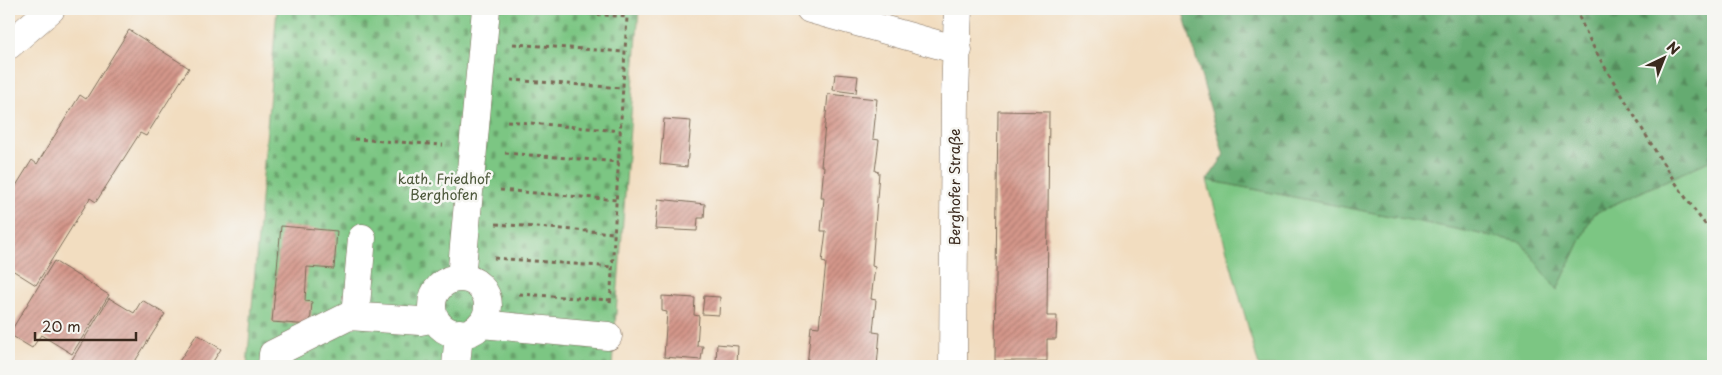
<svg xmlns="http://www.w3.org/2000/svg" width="1722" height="375" font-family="'Playpen Sans',sans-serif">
<defs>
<pattern id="forest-firs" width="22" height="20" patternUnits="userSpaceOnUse" patternTransform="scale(1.25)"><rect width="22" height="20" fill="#65ab71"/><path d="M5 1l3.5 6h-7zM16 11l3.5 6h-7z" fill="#548b5c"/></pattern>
<pattern id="cemetery-stones" width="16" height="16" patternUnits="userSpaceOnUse" patternTransform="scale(1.25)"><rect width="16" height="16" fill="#7cc683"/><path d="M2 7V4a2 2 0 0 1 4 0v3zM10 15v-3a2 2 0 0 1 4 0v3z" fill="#67a16b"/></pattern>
<pattern id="building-hatch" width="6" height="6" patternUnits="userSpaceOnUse" patternTransform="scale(1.25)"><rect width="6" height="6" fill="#d4968a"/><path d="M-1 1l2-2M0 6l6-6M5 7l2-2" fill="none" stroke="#ad7b70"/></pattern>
</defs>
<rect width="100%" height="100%" fill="#f6f6f2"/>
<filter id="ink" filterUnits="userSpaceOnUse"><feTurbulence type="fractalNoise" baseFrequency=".02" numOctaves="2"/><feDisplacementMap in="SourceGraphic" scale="10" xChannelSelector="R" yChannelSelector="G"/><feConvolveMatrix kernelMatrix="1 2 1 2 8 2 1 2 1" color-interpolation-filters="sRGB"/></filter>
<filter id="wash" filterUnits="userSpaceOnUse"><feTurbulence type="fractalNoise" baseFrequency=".0096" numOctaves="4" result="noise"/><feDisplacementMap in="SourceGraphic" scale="20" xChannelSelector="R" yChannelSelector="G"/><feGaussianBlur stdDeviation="1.12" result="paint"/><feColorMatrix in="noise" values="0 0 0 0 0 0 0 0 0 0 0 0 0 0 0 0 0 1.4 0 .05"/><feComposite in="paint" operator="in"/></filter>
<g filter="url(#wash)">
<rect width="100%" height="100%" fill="#f2ddc0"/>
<path fill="#7cc683" stroke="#5c7850" d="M 1713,159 L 1713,366 L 1259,366 L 1207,180 L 1522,242 L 1557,290 L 1593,214 Z"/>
<path fill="url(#forest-firs)" stroke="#506a48" d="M 1182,9 L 1713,9 L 1713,159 L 1593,214 L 1557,290 L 1521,242 L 1207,180 L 1224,156 Z"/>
<path fill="url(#cemetery-stones)" stroke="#5c7850" d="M 277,9 L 639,9 L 612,366 L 247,366 Z"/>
<g id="blocks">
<path fill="url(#building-hatch)" d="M 129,30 L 189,68 L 146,136 L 140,133 L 96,202 L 90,198 L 36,285 L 9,268 L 9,197 L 32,160 L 37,164 L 80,95 L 86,99 Z
M 835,74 L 858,76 L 856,93 L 833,90 Z
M 828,94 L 877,99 L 873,139 L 879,140 L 875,171 L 879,172 L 872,266 L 875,267 L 871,299 L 876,300 L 873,332 L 880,333 L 877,366 L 807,366 L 811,326 L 819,327 L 826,263 L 822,262 L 826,231 L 821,231 L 824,198 L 821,198 L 824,166 L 821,166 Z
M 998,111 L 1049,112 L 1047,316 L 1057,316 L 1056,339 L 1047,339 L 1047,361 L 995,361 Z
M 664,119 L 691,121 L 687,167 L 660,164 Z
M 658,199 L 705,204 L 704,218 L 698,218 L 697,231 L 655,229 Z
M 281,226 L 337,231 L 334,269 L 307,267 L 305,301 L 312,302 L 310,325 L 272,322 Z
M 54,261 L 109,295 L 72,354 L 41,335 L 32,348 L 9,334 Z
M 662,296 L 695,298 L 694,315 L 699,316 L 697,346 L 703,346 L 701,360 L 664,357 L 667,312 L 662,311 Z
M 704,296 L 720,297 L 719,315 L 702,314 Z
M 109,298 L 134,313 L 142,300 L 165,314 L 132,366 L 68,366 Z
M 197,334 L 221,349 L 210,366 L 176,366 Z
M 717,344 L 738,346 L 737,364 L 716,362 Z"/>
</g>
</g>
<g filter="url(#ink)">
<use href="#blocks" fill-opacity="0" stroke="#7b6957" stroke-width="1"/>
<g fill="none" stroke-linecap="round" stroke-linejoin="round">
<g stroke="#7b6957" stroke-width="29">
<path id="minor" d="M 810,9 L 958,50
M 9,45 L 51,9
M 461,278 L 486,9
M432 306a28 28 0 1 1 56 0a28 28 0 1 1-56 0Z
M 355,316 L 362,238
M 481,324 L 608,336
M 272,366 L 273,354 L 349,316 L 420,321 L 435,318
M 456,366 L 459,333
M 953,366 L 955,96 L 958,9"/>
</g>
<path stroke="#7b6957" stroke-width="3" stroke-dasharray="4 4" stroke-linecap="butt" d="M 533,9 L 627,17 L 610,306
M 1576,9 C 1588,41 1607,71 1625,100 C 1653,147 1678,191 1713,234
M 513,44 L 625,52
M 511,80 L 623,88
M 507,121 L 621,131
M 354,139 L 443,145
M 505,153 L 619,162
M 500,190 L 617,200
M 496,224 L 615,233
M 494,258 L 613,267
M 519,294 L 610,300"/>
<use href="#minor" stroke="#fff" stroke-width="28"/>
</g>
</g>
<g text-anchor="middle" stroke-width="5" stroke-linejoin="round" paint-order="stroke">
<g font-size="14" fill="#4e593c" stroke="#f6f6f2">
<text x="444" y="184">kath. Friedhof<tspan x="444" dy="16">Berghofen</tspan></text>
</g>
<g font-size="14" fill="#3b2a1e" stroke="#f6f6f2">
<text transform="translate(955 187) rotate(-90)" y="5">Berghofer Straße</text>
</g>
</g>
<rect width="1722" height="375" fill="none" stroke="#f6f6f2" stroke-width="30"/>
<g transform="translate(1664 58) rotate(43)" stroke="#f6f6f2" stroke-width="4" paint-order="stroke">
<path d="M0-4L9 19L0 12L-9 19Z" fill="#3b2a1e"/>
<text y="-8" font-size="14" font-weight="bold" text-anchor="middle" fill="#3b2a1e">N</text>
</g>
<path d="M35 332v8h101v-8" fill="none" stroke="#3b2a1e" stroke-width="2.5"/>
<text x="42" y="332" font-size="15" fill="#3b2a1e" stroke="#f6f6f2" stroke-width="4" paint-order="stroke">20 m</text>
</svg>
